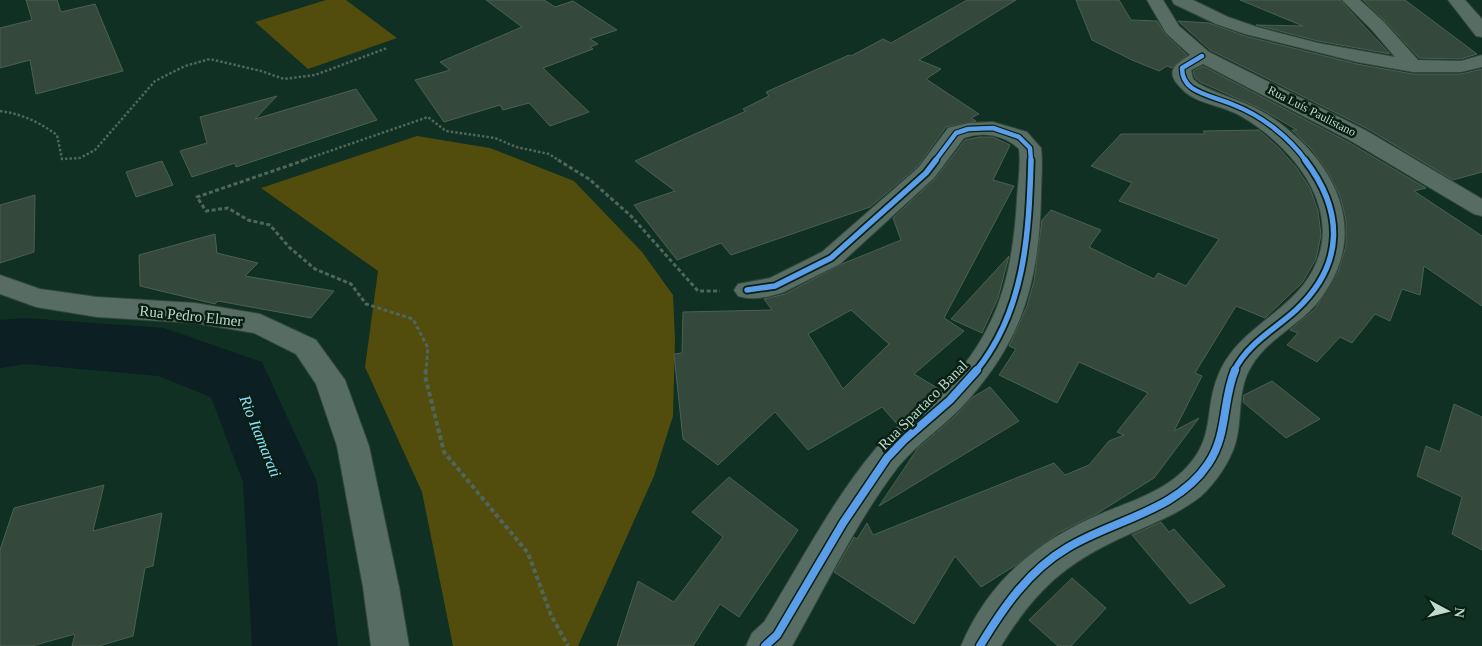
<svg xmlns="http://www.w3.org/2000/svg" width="1482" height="646" font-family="Georgia,serif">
<rect width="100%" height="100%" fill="#0f3022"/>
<path fill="#524d0d" d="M 326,0 L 346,0 L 397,38 L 308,69 L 255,22 Z
M 417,136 L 490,148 L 574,181 L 642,252 L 673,295 L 675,340 L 673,416 L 654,476 L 578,646 L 453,646 L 422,492 L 365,367 L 378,271 L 261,188 Z"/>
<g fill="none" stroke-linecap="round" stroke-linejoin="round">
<path fill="#0c1f22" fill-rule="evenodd" d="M 25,318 L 164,328 L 262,362 L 317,482 L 338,646 L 252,646 L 243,482 L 211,397 L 158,376 L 25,364 L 0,368 L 0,320 Z"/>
</g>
<path fill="#34493c" stroke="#4a6052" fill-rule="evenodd" d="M 26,0 L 57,0 L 61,12 L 95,4 L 123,71 L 36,94 L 30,60 L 0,68 L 0,28 L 32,20 Z
M 486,0 L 544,0 L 555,7 L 573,1 L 617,30 L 590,39 L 598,44 L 590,47 L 593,49 L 543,68 L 589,112 L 550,126 L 529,103 L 503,110 L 500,105 L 444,122 L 415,80 L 450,70 L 440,62 L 522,27 Z
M 967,0 L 1016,0 L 919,60 L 941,69 L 926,79 L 979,114 L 971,118 L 976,121 L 946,127 L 917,167 L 870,207 L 731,255 L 721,243 L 677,260 L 634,205 L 675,191 L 635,161 L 746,111 L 743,109 L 769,96 L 766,92 L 849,55 L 851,56 L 883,39 L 891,43 Z
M 1076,0 L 1119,0 L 1131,20 L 1157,21 L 1165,34 L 1187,55 L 1172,68 L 1167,66 L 1159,71 L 1132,60 L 1092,40 Z
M 1240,0 L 1340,0 L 1390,54 L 1318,41 L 1256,25 L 1303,26 Z
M 1363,0 L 1405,0 L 1477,54 L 1461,59 L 1419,58 L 1384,20 Z
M 1178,21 L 1209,23 L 1245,36 L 1357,64 L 1413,74 L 1461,74 L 1482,69 L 1482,172 L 1453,180 L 1368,129 L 1210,50 Z
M 1203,66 L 1350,143 L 1426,188 L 1414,191 L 1482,236 L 1482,306 L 1424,266 L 1420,295 L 1402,289 L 1390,321 L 1375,314 L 1352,343 L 1340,337 L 1317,362 L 1287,345 L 1298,333 L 1290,330 L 1315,309 L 1338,272 L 1346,246 L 1346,220 L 1340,196 L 1328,172 L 1312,150 L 1292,130 L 1297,130 L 1261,109 L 1200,82 L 1195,78 L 1193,71 Z
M 356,89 L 377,120 L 236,167 L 235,163 L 192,177 L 180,151 L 207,143 L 200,117 L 277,96 L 255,119 Z
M 1259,130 L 1279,148 L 1296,167 L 1310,188 L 1318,211 L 1321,235 L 1316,259 L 1302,283 L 1265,318 L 1236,306 L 1195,373 L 1202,376 L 1174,431 L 1199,418 L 1154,478 L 1098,513 L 1058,533 L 1016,565 L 981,587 L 955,556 L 914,624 L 834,572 L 854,537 L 857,539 L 867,523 L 873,535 L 1054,463 L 1065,475 L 1089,465 L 1109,441 L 1124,435 L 1117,432 L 1148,393 L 1079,362 L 1057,403 L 999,375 L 1016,349 L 1009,346 L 1027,306 L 1034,281 L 1042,220 L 1051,210 L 1101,230 L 1089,247 L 1154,279 L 1158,273 L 1186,286 L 1219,239 L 1119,201 L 1132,183 L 1091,166 L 1121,134 L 1205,134 L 1203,131 Z
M 979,137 L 993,137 L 1010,145 L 993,180 L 1014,186 L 944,318 L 964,331 L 914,374 L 939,389 L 897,424 L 882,407 L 808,450 L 775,412 L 718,465 L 683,439 L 674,354 L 682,353 L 683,312 L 772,310 L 764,299 L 785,294 L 842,264 L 901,240 L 893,218 L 935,179 L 965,140 ZM 851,310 L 889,344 L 843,389 L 808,334 Z
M 162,161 L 173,185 L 136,197 L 126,172 Z
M 35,195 L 34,252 L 0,263 L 0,205 Z
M 215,234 L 217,253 L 258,263 L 245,276 L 334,291 L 311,318 L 218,301 L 215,304 L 140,286 L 139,255 Z
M 1009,256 L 998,298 L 982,333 L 951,319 Z
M 1272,381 L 1320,419 L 1286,438 L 1243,402 L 1244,395 Z
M 990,387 L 1019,421 L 879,506 L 918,448 L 953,418 L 973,397 Z
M 1454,404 L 1482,417 L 1482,550 L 1452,534 L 1462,497 L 1417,476 L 1426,446 L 1440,452 Z
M 729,477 L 798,530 L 739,617 L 720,604 L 693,646 L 617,646 L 638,581 L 674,602 L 723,537 L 692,512 Z
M 104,485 L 93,531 L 162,513 L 153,566 L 145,568 L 133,636 L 99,646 L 72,646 L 75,634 L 32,646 L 0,646 L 0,550 L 14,508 Z
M 1161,522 L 1169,532 L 1174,529 L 1225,586 L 1190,604 L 1132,535 Z
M 1072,578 L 1106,608 L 1071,646 L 1058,646 L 1029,620 Z"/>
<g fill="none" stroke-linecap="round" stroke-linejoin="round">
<g stroke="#31473c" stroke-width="2">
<path id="street" d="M 1147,0 L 1163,0 L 1179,26 L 1209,52 L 1367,131 L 1482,199 L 1482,216 L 1474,214 L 1351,141 L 1203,64 L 1191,70 L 1193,79 L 1199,84 C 1221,96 1246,101 1268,115 C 1332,157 1373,228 1321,298 C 1302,325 1267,338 1251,367 C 1238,388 1242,413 1237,437 C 1233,458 1216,483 1200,497 C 1177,515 1149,525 1123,537 C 1064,564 1035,591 1001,646 L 961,646 C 989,579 1040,539 1105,512 C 1132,501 1161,492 1183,471 C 1218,437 1202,410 1220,371 C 1238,332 1278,317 1304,284 C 1353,219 1297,148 1239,115 C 1221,105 1196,104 1182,89 C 1164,72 1174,65 1190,55 L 1166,33 Z
M 1172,0 L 1193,0 L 1228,17 L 1257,27 L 1318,43 L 1395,57 L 1371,29 L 1342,0 L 1360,0 L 1383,21 L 1418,60 L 1461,61 L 1482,55 L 1482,67 L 1461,72 L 1413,72 L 1357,62 L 1245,34 L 1216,24 L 1174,4 Z
M 1448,0 L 1465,0 L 1482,19 L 1482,37 L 1476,36 Z
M 993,122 L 1027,132 L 1041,148 C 1043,164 1041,181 1041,197 C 1039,278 1024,337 969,399 C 948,424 919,441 898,467 C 856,522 826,586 792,646 L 746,646 L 752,633 L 764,622 C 800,564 832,500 877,447 C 897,423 925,407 947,384 C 999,331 1013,271 1017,199 C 1018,182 1021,166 1019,149 C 1005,135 983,131 964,138 L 934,178 L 840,264 L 784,292 C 769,297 753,301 738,296 L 734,290 L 738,284 L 770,278 L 822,252 L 918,168 L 948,128 L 968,123 Z
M 0,275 L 40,289 L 97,297 L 195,303 L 260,314 L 316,340 L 345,380 L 369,446 L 399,587 L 409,646 L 371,646 L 363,587 L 337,446 L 316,384 L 296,354 L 254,333 L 195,323 L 97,317 L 36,307 L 0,294 Z"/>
</g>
<path stroke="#50665c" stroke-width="2.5" stroke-dasharray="2.5 2" stroke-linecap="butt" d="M 0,111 C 22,114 39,122 57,135 L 62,159 L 80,158 L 95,150 L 155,81 L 185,66 L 210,59 L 261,71 L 284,79 L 315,75 L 387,48
M 301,161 L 428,117 L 446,131 L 495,138 L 516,147 L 549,154 L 560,161"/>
<path stroke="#50665c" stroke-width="3" stroke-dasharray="4 2.5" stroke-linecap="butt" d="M 305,160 L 197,197 L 206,211 L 228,208 L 248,220 L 270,225 L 289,247 L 315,269 L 351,284 L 366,304 L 413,319 L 428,348 L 426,371
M 558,160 L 589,179 L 631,216 L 698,291 L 720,291"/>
<path stroke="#50665c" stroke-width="4" stroke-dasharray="4.5 3" stroke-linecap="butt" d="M 426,370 L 425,376 L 444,452 L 528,553 L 551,615 L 568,646"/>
<use href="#street" fill="#576c62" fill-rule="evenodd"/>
<g stroke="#091f14" stroke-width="7">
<path id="cycleway-far2" d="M 1202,56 L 1182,68 C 1182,76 1185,83 1192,88 C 1204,96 1220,99 1234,105 C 1262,116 1289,137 1306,161
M 935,161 L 956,133 L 968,129 L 993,128 L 1019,137 L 1030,148 L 1031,161"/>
</g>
<g stroke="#091f14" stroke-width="9">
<path id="cycleway-far1" d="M 747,290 L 775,286 L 831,258 L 926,173 L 936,160
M 976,371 C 1025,311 1029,234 1031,160
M 1234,371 C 1248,343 1274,330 1296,310 C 1345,264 1344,211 1305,160"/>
</g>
<g stroke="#091f14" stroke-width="11">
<path id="cycleway" d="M 765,646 L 777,635 L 843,523 L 887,458 L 904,440 L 950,400 L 977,370
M 980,646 C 1003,608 1028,571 1067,548 C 1113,520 1177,511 1208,464 C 1228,435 1222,401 1235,370"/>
</g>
<use href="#cycleway-far2" stroke="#5a9eea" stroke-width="4.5"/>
<use href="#cycleway-far1" stroke="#5a9eea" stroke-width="5.5"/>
<use href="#cycleway" stroke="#5a9eea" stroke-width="8"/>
</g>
<g text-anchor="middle" stroke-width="5" stroke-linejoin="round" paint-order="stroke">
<g font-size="12" fill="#bfdaca" stroke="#091f14">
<text transform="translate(1312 111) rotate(27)" y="4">Rua Luís Paulistano</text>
</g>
<g font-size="15" fill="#bfdaca" stroke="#091f14">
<text transform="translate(191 316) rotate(6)" y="5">Rua Pedro Elmer</text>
<text transform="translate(923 405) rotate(-45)" y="5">Rua Spartaco Banal</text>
</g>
<g font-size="16" font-style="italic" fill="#8be0fa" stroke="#091f14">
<text transform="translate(261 436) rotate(68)" y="6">Rio Itamarati</text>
</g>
</g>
<g transform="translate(1447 611) rotate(97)" stroke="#091f14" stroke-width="4" paint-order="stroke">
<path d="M0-4L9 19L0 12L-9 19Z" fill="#bfdaca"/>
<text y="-8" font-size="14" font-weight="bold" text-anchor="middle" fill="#bfdaca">N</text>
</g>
</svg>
